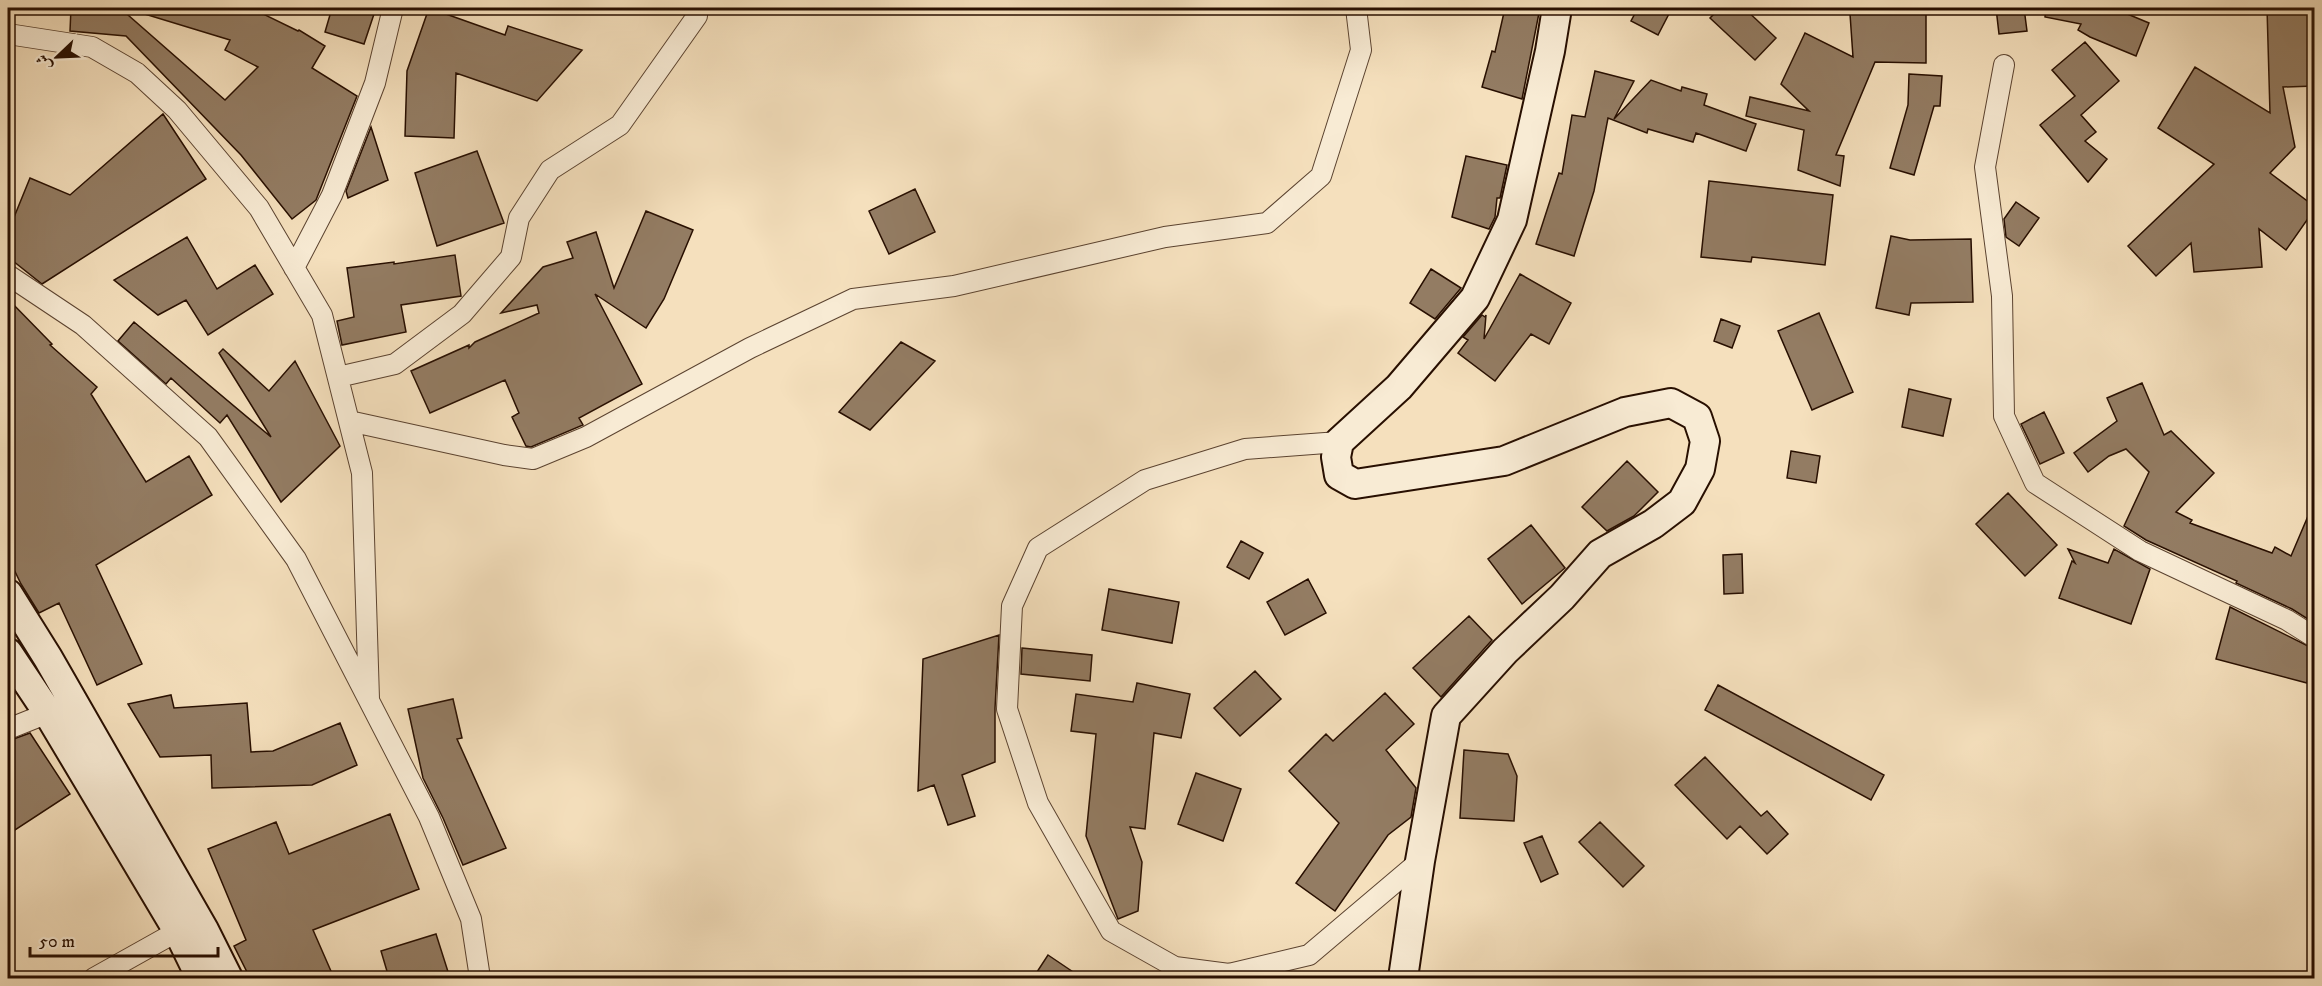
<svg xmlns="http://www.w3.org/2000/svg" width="2322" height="986" font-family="'IM FELL DW Pica',Amiri,serif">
<rect width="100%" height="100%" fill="#f5e0bd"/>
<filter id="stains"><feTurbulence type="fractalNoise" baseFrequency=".00333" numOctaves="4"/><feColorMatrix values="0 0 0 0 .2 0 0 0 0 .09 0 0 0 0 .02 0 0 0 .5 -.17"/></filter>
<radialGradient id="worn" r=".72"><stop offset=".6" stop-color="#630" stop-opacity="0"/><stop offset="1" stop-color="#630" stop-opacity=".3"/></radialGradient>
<path fill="#937c63" stroke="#280f01" stroke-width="1.5" d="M 71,8 L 120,8 L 225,100 L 258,67 L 225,50 L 230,40 L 138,12 L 139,8 L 251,8 L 298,31 L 299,30 L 325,46 L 312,68 L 357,96 L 316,200 L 292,219 L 241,155 L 126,36 L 70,31 Z
M 332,8 L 376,8 L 364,44 L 325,32 Z
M 429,8 L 505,35 L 508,26 L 582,50 L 537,101 L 456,73 L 454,138 L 405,136 L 407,71 Z
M 1505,8 L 1540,8 L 1522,99 L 1482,87 L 1492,51 L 1495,52 Z
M 1638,8 L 1672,8 L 1658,35 L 1631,21 Z
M 1720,8 L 1744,8 L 1776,38 L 1755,60 L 1710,18 Z
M 1996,8 L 2024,8 L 2027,31 L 1999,34 Z
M 2046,8 L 2113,8 L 2149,23 L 2136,56 L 2090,37 L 2078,30 L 2081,24 L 2045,17 Z
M 2267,8 L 2314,8 L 2314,86 L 2283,87 L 2295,147 L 2270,173 L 2314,206 L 2314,210 L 2286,250 L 2259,229 L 2262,267 L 2194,272 L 2191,243 L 2156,276 L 2128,246 L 2214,164 L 2158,128 L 2195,67 L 2270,113 Z
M 1897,10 L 1926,10 L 1926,63 L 1875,62 L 1836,155 L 1844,156 L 1840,186 L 1798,170 L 1804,130 L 1746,116 L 1750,97 L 1809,111 L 1781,84 L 1805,33 L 1853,57 L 1850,14 Z
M 2085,42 L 2119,81 L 2081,115 L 2096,132 L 2085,141 L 2107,159 L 2088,182 L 2040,125 L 2075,96 L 2052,70 Z
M 1595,71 L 1634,81 L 1614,119 L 1651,80 L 1681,91 L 1682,87 L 1707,94 L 1704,105 L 1756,124 L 1746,151 L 1696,133 L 1693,142 L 1648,129 L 1647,133 L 1608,118 L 1594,191 L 1574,256 L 1536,244 L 1559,173 L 1562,174 L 1572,115 L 1585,117 Z
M 1909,74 L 1942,76 L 1940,106 L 1934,106 L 1914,175 L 1890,168 L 1908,105 Z
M 163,114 L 206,179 L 42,284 L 8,257 L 8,232 L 30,178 L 70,195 Z
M 371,127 L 388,180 L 348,198 L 346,191 Z
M 477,151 L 504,223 L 437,246 L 415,173 Z
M 1466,156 L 1507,165 L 1500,198 L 1497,198 L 1495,217 L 1489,229 L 1452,217 Z
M 1709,181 L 1833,195 L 1825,265 L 1752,257 L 1751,262 L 1701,257 Z
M 915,189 L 935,232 L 889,254 L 869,211 Z
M 2016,202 L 2039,218 L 2019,246 L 2006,237 L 2004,219 Z
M 646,211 L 693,230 L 664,299 L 646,328 L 595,294 L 642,384 L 579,418 L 583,425 L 531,447 L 526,446 L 512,417 L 519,413 L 505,380 L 430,413 L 411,371 L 469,345 L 469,348 L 475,342 L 539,313 L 537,305 L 501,313 L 543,267 L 573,258 L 567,242 L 596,232 L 614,288 Z
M 1891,236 L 1910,240 L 1971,239 L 1973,302 L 1911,303 L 1909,315 L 1876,308 Z
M 187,237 L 217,289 L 255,265 L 273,294 L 208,335 L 186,300 L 158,315 L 114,280 Z
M 455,255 L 461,296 L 401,305 L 406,332 L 342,345 L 337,321 L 354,317 L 347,268 L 394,262 L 394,264 Z
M 1431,269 L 1461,288 L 1435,319 L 1410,303 Z
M 1520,274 L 1571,303 L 1549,344 L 1531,334 L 1495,381 L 1458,353 L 1468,340 L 1463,337 L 1482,315 L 1485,317 L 1486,315 L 1484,339 Z
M 8,299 L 52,344 L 50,345 L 97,387 L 91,394 L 146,482 L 189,456 L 212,495 L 96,565 L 142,664 L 97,685 L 59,603 L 39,613 L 21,584 L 8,557 Z
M 1819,313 L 1853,392 L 1812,410 L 1778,331 Z
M 1721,319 L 1740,326 L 1732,348 L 1714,341 Z
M 134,322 L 271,437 L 219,353 L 223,349 L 269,391 L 295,361 L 340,446 L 281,502 L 227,415 L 220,423 L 171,378 L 166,384 L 118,341 Z
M 901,342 L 935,361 L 870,430 L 839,412 Z
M 2142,383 L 2164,435 L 2171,431 L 2214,473 L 2176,512 L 2192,520 L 2190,523 L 2272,553 L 2275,547 L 2291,556 L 2314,502 L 2314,623 L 2292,609 L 2236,583 L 2237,581 L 2146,540 L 2124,526 L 2149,472 L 2126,449 L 2109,456 L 2088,472 L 2074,453 L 2117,421 L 2107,398 Z
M 1909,389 L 1951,399 L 1943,436 L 1902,427 Z
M 2044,412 L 2064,453 L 2040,464 L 2021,424 Z
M 1791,451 L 1820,456 L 1816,483 L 1787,478 Z
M 1627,461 L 1658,492 L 1634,516 L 1607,531 L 1582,507 Z
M 2008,493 L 2057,545 L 2025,576 L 1976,524 Z
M 1531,525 L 1565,568 L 1522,604 L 1488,559 Z
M 1241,541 L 1263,553 L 1249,579 L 1227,567 Z
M 2068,549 L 2108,563 L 2114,549 L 2150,569 L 2131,624 L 2059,598 L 2072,561 L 2075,563 Z
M 1742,554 L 1743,593 L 1724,594 L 1723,555 Z
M 1308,579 L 1326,613 L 1285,635 L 1267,602 Z
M 1109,589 L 1179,602 L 1172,643 L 1102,630 Z
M 2230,607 L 2314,649 L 2307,683 L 2216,659 Z
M 1469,616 L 1492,640 L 1441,697 L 1413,668 Z
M 999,635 L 995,708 L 995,762 L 962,775 L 975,816 L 948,825 L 934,785 L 918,791 L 923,659 Z
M 1022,648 L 1092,655 L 1090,681 L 1021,674 Z
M 1255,671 L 1281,699 L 1240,736 L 1214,708 Z
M 1137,683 L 1190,694 L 1181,738 L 1154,733 L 1145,829 L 1130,827 L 1142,862 L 1138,911 L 1118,919 L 1086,836 L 1096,734 L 1071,731 L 1076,694 L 1133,702 Z
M 1718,685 L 1884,775 L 1871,800 L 1705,710 Z
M 1385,693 L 1414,724 L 1386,750 L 1416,788 L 1411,817 L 1388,835 L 1335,911 L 1296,883 L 1339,823 L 1289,771 L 1326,734 L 1333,741 Z
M 171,695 L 174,708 L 247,703 L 251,752 L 273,751 L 340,723 L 357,765 L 312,785 L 212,788 L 211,755 L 160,757 L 128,704 Z
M 453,699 L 462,738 L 457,739 L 506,848 L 463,865 L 443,818 L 423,778 L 408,709 Z
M 30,733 L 70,794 L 15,830 L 8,819 L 8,741 Z
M 1464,750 L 1508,754 L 1517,776 L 1514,821 L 1460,818 Z
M 1705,757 L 1761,816 L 1767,811 L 1788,834 L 1767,854 L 1740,826 L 1727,839 L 1675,785 Z
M 1196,773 L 1241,789 L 1223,841 L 1178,824 Z
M 390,814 L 419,889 L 313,930 L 334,978 L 250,978 L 234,946 L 246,940 L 208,849 L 276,822 L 289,854 Z
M 1600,822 L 1644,866 L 1623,887 L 1579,842 Z
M 1542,836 L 1558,874 L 1541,882 L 1524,843 Z
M 436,934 L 450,978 L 389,978 L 381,951 Z
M 1048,955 L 1082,978 L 1033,978 Z"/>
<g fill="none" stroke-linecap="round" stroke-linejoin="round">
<g stroke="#5b4330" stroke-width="22">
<path id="street" d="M 8,34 L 92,47 L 137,73 L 177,110 L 259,208 L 322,315 L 362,473 L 369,699
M 2004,65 L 1985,167 L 2002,296 L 2004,416 L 2035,483 L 2140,551 L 2287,620 L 2314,637
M 294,268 L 332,195 L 375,83 L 393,8
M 8,275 L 83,325 L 208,437 L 296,559 L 429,817 L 471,919 L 480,978
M 338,377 L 395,364 L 462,314 L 511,257 L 519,218 L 550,170 L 620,125 L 697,16 L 697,8
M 349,421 L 504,455 L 533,459 L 586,437 L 750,348 L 853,299 L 954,286 L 1165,237 L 1267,223 L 1321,176 L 1361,50 L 1356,8
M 1339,442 L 1245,449 L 1145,480 L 1038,548 L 1012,606 L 1007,709 L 1038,803 L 1111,931 L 1175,967 L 1229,974 L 1309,955 L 1420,861
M 8,729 L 48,713
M 94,978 L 178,931"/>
</g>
<g stroke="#280f01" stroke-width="32">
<path id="secondary" d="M 8,594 L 48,658 L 204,930 L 228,978
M 8,653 L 48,713 L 178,931 L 201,978
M 1403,978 L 1420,861 L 1446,716 L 1505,651 L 1562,597 L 1600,554 L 1653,524 L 1682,502 L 1700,469 L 1705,441 L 1697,417 L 1671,403 L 1625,412 L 1504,461 L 1355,484 L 1339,475 L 1336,457 L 1339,442 L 1399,387 L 1475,298 L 1512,220 L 1550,51 L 1557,8"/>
</g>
<use href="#street" stroke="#f8ebd4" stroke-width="20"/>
<use href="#secondary" stroke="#f8ebd4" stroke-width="28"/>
</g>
<rect width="2322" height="986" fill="none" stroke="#f5e0bd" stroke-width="30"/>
<rect x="9" y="9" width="2304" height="968" fill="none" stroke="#280f01" stroke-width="3"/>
<rect x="15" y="15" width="2292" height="956" fill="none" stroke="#280f01" stroke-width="1.5"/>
<g transform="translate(57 57) rotate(247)" stroke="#f8ebd4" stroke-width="4.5" paint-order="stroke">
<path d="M0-4.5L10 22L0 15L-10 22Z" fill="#280f01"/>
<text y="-9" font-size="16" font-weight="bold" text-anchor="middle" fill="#280f01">ش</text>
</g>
<path d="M30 947v9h188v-9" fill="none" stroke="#280f01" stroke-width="3"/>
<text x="39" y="947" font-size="18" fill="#280f01" stroke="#f8ebd4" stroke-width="4.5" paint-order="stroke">50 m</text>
<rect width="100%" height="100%" filter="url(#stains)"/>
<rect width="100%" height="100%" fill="url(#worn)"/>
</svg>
